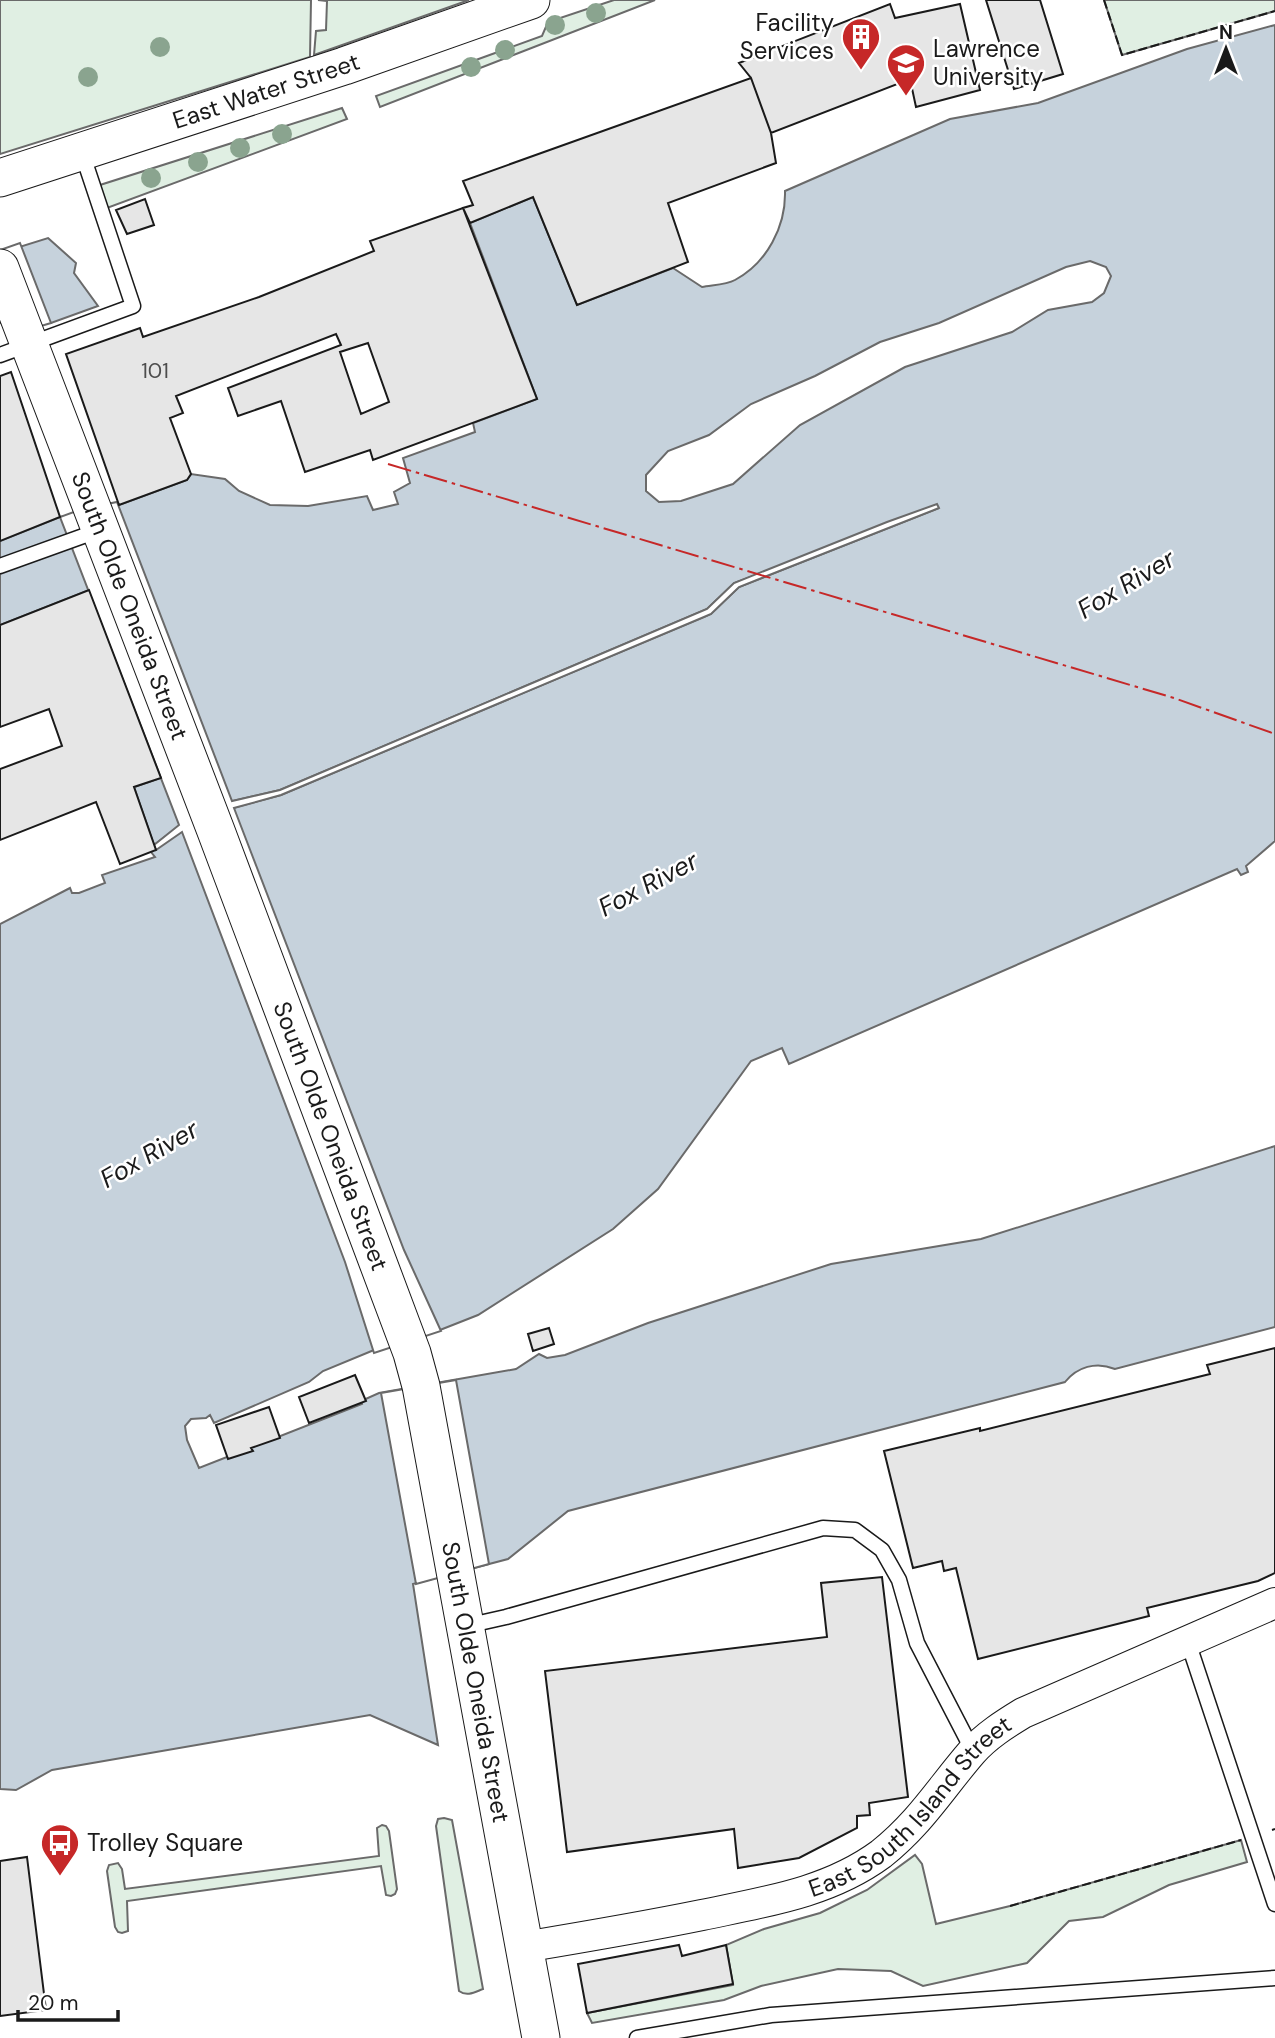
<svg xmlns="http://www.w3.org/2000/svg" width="1275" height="2038" font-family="'DM Sans',sans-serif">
<rect width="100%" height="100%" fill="#fff"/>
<path fill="#e0efe3" stroke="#6a6a6a" stroke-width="2" d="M 0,0 L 311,0 L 310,57 L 0,154 Z
M 318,0 L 469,0 L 314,55 L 316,31 L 326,30 L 327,1 Z
M 614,0 L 655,0 L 380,107 L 376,96 L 542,36 L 548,22 Z
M 1104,0 L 1275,0 L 1275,11 L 1122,55 Z
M 342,108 L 347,119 L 107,208 L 100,185 Z
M 444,1818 L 452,1820 L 483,1989 C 475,1992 467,1997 459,1991 L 436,1826 L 438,1819 Z
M 382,1825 L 386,1826 L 389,1831 L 397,1889 L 395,1894 L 391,1896 L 386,1895 L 381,1866 L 127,1901 L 128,1931 L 122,1933 L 118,1932 L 115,1927 L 107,1871 L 109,1865 L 118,1863 L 122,1869 L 125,1889 L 379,1856 L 377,1828 Z
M 1241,1840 L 1247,1862 L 1169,1885 L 1103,1917 L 1069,1921 L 1027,1963 L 923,1986 L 891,1971 L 838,1969 L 761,1986 L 724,2000 L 592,2023 L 587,2013 L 733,1985 L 726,1945 L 764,1929 L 820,1913 L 867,1890 L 915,1855 L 922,1864 L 936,1924 L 1010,1906 Z"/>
<path fill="#c6d2dc" stroke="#6a6a6a" stroke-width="2" fill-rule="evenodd" d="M 1275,25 L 1275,841 L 1246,866 L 1248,872 L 1241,875 L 1237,869 L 789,1064 L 782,1048 L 751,1061 L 658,1189 L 613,1229 L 478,1315 L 440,1330 L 374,1350 L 323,1371 L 309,1382 L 214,1423 L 210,1415 L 206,1418 L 191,1419 L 185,1426 L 187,1440 L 199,1468 L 362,1404 L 361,1401 L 379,1393 L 516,1369 L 539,1354 L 547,1358 L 565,1355 L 648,1323 L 831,1264 L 981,1239 L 1275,1146 L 1275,1327 L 1115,1369 C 1096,1361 1077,1367 1065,1382 L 568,1511 L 508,1559 L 413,1584 L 438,1745 L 370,1715 L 52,1770 L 16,1790 L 0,1789 L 0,924 L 70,888 L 72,893 L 79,893 L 105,883 L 102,875 L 155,857 L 151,852 L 183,830 L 218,812 L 281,795 L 711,614 L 739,587 L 939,508 L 734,583 L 707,609 L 280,790 L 216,805 L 198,812 L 154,845 L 134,787 L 161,778 L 89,590 L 0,625 L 0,541 L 60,517 L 119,505 L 187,480 L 191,474 L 225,479 L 239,491 L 270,505 L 308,506 L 367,496 L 373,510 L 398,504 L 394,492 L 410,483 L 403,458 L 475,432 L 473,423 L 537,399 L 470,223 L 533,197 L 577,305 L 673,268 L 702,287 C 712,285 726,285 735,280 C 767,263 786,226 785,191 L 950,119 L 1038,103 L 1187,49 ZM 1090,261 L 1106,267 L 1111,276 L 1104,293 L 1092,302 L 1048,310 L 1012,332 L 905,367 L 800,425 L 733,484 L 681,501 L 659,502 L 646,491 L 646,475 L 668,451 L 709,435 L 751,404 L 815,376 L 880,342 L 939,323 L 1066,267 Z
M 48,238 L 76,263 L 74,273 L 98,306 L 51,323 L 3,319 L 0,253 Z"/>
<path fill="#fff" stroke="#6a6a6a" stroke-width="2" d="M 20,243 L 51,323 L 41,326 L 0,323 L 0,250 Z
M 117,502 L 232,801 L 280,790 L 707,609 L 734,583 L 887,522 L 937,504 L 939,508 L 739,587 L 711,614 L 704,617 L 281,795 L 234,808 L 404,1250 L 441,1331 L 374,1353 L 345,1262 L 182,832 L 156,850 L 154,845 L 179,825 L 60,517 L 82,509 Z
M 456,1380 L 489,1564 L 416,1584 L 381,1393 Z"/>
<path fill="#e6e6e6" stroke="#1a1a1a" stroke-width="2" fill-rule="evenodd" d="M 986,0 L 1040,0 L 1063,74 L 1014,89 Z
M 890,4 L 895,18 L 960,4 L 980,90 L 916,107 L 910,79 L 771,133 L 751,78 L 739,63 Z
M 751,78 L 771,133 L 776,163 L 668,203 L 688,262 L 577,305 L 533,197 L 470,223 L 463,208 L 473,205 L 463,181 Z
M 145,199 L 154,225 L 127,234 L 116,210 Z
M 463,208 L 537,399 L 373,460 L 370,450 L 305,472 L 281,401 L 238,416 L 228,388 L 341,345 L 336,334 L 176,396 L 183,413 L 170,418 L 191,474 L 187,480 L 119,505 L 66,354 L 140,328 L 143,337 L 259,297 L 374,251 L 370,241 ZM 368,343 L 389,402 L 361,414 L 340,352 Z
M 11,372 L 60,517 L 0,541 L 0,376 Z
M 89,590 L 161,778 L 134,787 L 156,850 L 120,864 L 96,802 L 0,840 L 0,769 L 62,746 L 49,709 L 0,727 L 0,625 Z
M 549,1328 L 554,1344 L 533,1351 L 528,1334 Z
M 1275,1348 L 1275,1573 L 1258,1581 L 1147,1608 L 1149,1616 L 978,1659 L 956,1568 L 944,1571 L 942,1561 L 913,1568 L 884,1451 L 980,1428 L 980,1431 L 1210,1374 L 1207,1365 Z
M 355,1375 L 366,1401 L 309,1423 L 299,1397 Z
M 269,1407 L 280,1438 L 251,1448 L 253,1451 L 228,1459 L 216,1425 Z
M 882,1577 L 908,1797 L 869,1803 L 870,1815 L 857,1816 L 857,1828 L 799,1858 L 738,1868 L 734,1829 L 567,1852 L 545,1671 L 827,1637 L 821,1583 Z
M 27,1857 L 46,2010 L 0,2016 L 0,1861 Z
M 679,1945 L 682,1956 L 726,1945 L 733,1984 L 587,2013 L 578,1964 Z"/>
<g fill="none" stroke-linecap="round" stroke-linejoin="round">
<g stroke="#1a1a1a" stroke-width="17">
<path id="service" d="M 0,355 L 133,306 L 82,153
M 0,566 L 100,530
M 466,1626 L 506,1617 L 823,1528 L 855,1530 L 882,1550 L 899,1580 L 917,1643 L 973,1751
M 1188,1642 L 1275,1904
M 637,2038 L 771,2015 L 1275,1978"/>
</g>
<g stroke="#1a1a1a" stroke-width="32">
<g id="minor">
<path id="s1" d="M 524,1947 C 584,1937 643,1927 702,1915 C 764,1902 828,1893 881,1854 C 921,1822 940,1789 972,1752 C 986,1736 1005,1724 1023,1713 L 1275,1603"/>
</g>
</g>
<g stroke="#1a1a1a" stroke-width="39">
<g id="tertiary">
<path id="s2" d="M 0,178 L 344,66 L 531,0"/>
<path id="s3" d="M 0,268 L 216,831 L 412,1353 L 421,1386 L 541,2038"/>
</g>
</g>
<use href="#service" stroke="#fff" stroke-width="14"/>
<use href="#minor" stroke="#fff" stroke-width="30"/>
<use href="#tertiary" stroke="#fff" stroke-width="37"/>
<path stroke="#1a1a1a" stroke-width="2" stroke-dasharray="9 3.5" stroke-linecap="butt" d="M 1104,0 L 1122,55 L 1275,11
M 1272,1830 L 1275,1829
M 1010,1906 L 1241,1840"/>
<path stroke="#c62828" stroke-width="2" stroke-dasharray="24 5 3.5 5" stroke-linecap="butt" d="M 388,464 L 1174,698 L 1275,734"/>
</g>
<g fill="#8aa48f">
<circle cx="596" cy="13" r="10"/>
<circle cx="555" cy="25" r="10"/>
<circle cx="160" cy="47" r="10"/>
<circle cx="505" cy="50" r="10"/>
<circle cx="471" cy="67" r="10"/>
<circle cx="88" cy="77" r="10"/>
<circle cx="282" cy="134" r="10"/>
<circle cx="240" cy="148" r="10"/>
<circle cx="198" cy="162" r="10"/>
<circle cx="151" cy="178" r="10"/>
</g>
<defs>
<g id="building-pin" transform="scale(2.0125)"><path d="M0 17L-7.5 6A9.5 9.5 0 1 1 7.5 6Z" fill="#c62828" stroke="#fff"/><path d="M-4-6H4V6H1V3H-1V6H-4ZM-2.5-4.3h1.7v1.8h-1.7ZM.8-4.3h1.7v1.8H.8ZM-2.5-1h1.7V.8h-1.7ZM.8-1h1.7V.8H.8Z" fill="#fff"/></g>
<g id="university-pin" transform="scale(2.0125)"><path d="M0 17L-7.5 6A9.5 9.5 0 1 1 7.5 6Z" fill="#c62828" stroke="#fff"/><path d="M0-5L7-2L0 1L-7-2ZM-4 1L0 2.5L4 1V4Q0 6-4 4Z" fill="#fff"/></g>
<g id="bus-pin" transform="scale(2.0125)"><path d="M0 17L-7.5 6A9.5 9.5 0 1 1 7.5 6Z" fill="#c62828" stroke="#fff"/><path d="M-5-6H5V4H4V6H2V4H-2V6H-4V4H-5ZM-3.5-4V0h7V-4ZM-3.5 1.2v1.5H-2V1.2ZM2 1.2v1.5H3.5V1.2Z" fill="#fff"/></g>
</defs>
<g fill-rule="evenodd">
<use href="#building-pin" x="861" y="37"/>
<use href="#university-pin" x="906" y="63"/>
<use href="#bus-pin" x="60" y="1843"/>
</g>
<g text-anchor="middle" stroke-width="5" stroke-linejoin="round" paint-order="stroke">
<g font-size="21" fill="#4d4d4d">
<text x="155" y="378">101</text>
</g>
<g font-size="24" fill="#1a1a1a" stroke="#fff" text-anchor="start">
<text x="834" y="31" text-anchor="end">Facility<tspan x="834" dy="28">Services</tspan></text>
<text x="933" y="57">Lawrence<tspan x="933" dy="28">University</tspan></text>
<text x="87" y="1851">Trolley Square</text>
</g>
<g font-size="24" fill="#1a1a1a" stroke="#fff">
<text dy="8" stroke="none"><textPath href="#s2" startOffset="280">East Water Street</textPath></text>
<text dy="8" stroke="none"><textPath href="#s3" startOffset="362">South Olde Oneida Street</textPath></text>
<text dy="8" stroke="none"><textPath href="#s3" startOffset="929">South Olde Oneida Street</textPath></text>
<text dy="8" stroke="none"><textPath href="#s3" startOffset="1496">South Olde Oneida Street</textPath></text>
<text dy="8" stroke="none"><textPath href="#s1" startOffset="424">East South Island Street</textPath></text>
</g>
<g font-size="26" font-style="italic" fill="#1a1a1a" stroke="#fff">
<text transform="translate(1126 584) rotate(-31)" y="9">Fox River</text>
<text transform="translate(648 884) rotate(-28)" y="9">Fox River</text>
<text transform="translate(149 1154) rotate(-30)" y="9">Fox River</text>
</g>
</g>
<g transform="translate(1226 49)" stroke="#ffffff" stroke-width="5" paint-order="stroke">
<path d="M0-5L12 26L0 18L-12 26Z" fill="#1a1a1a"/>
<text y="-10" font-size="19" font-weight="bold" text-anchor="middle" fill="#1a1a1a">N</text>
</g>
<path d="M18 2010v10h100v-10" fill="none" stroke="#1a1a1a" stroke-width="3.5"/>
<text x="28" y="2010" font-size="21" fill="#1a1a1a" stroke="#ffffff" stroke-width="5" paint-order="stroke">20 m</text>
</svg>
